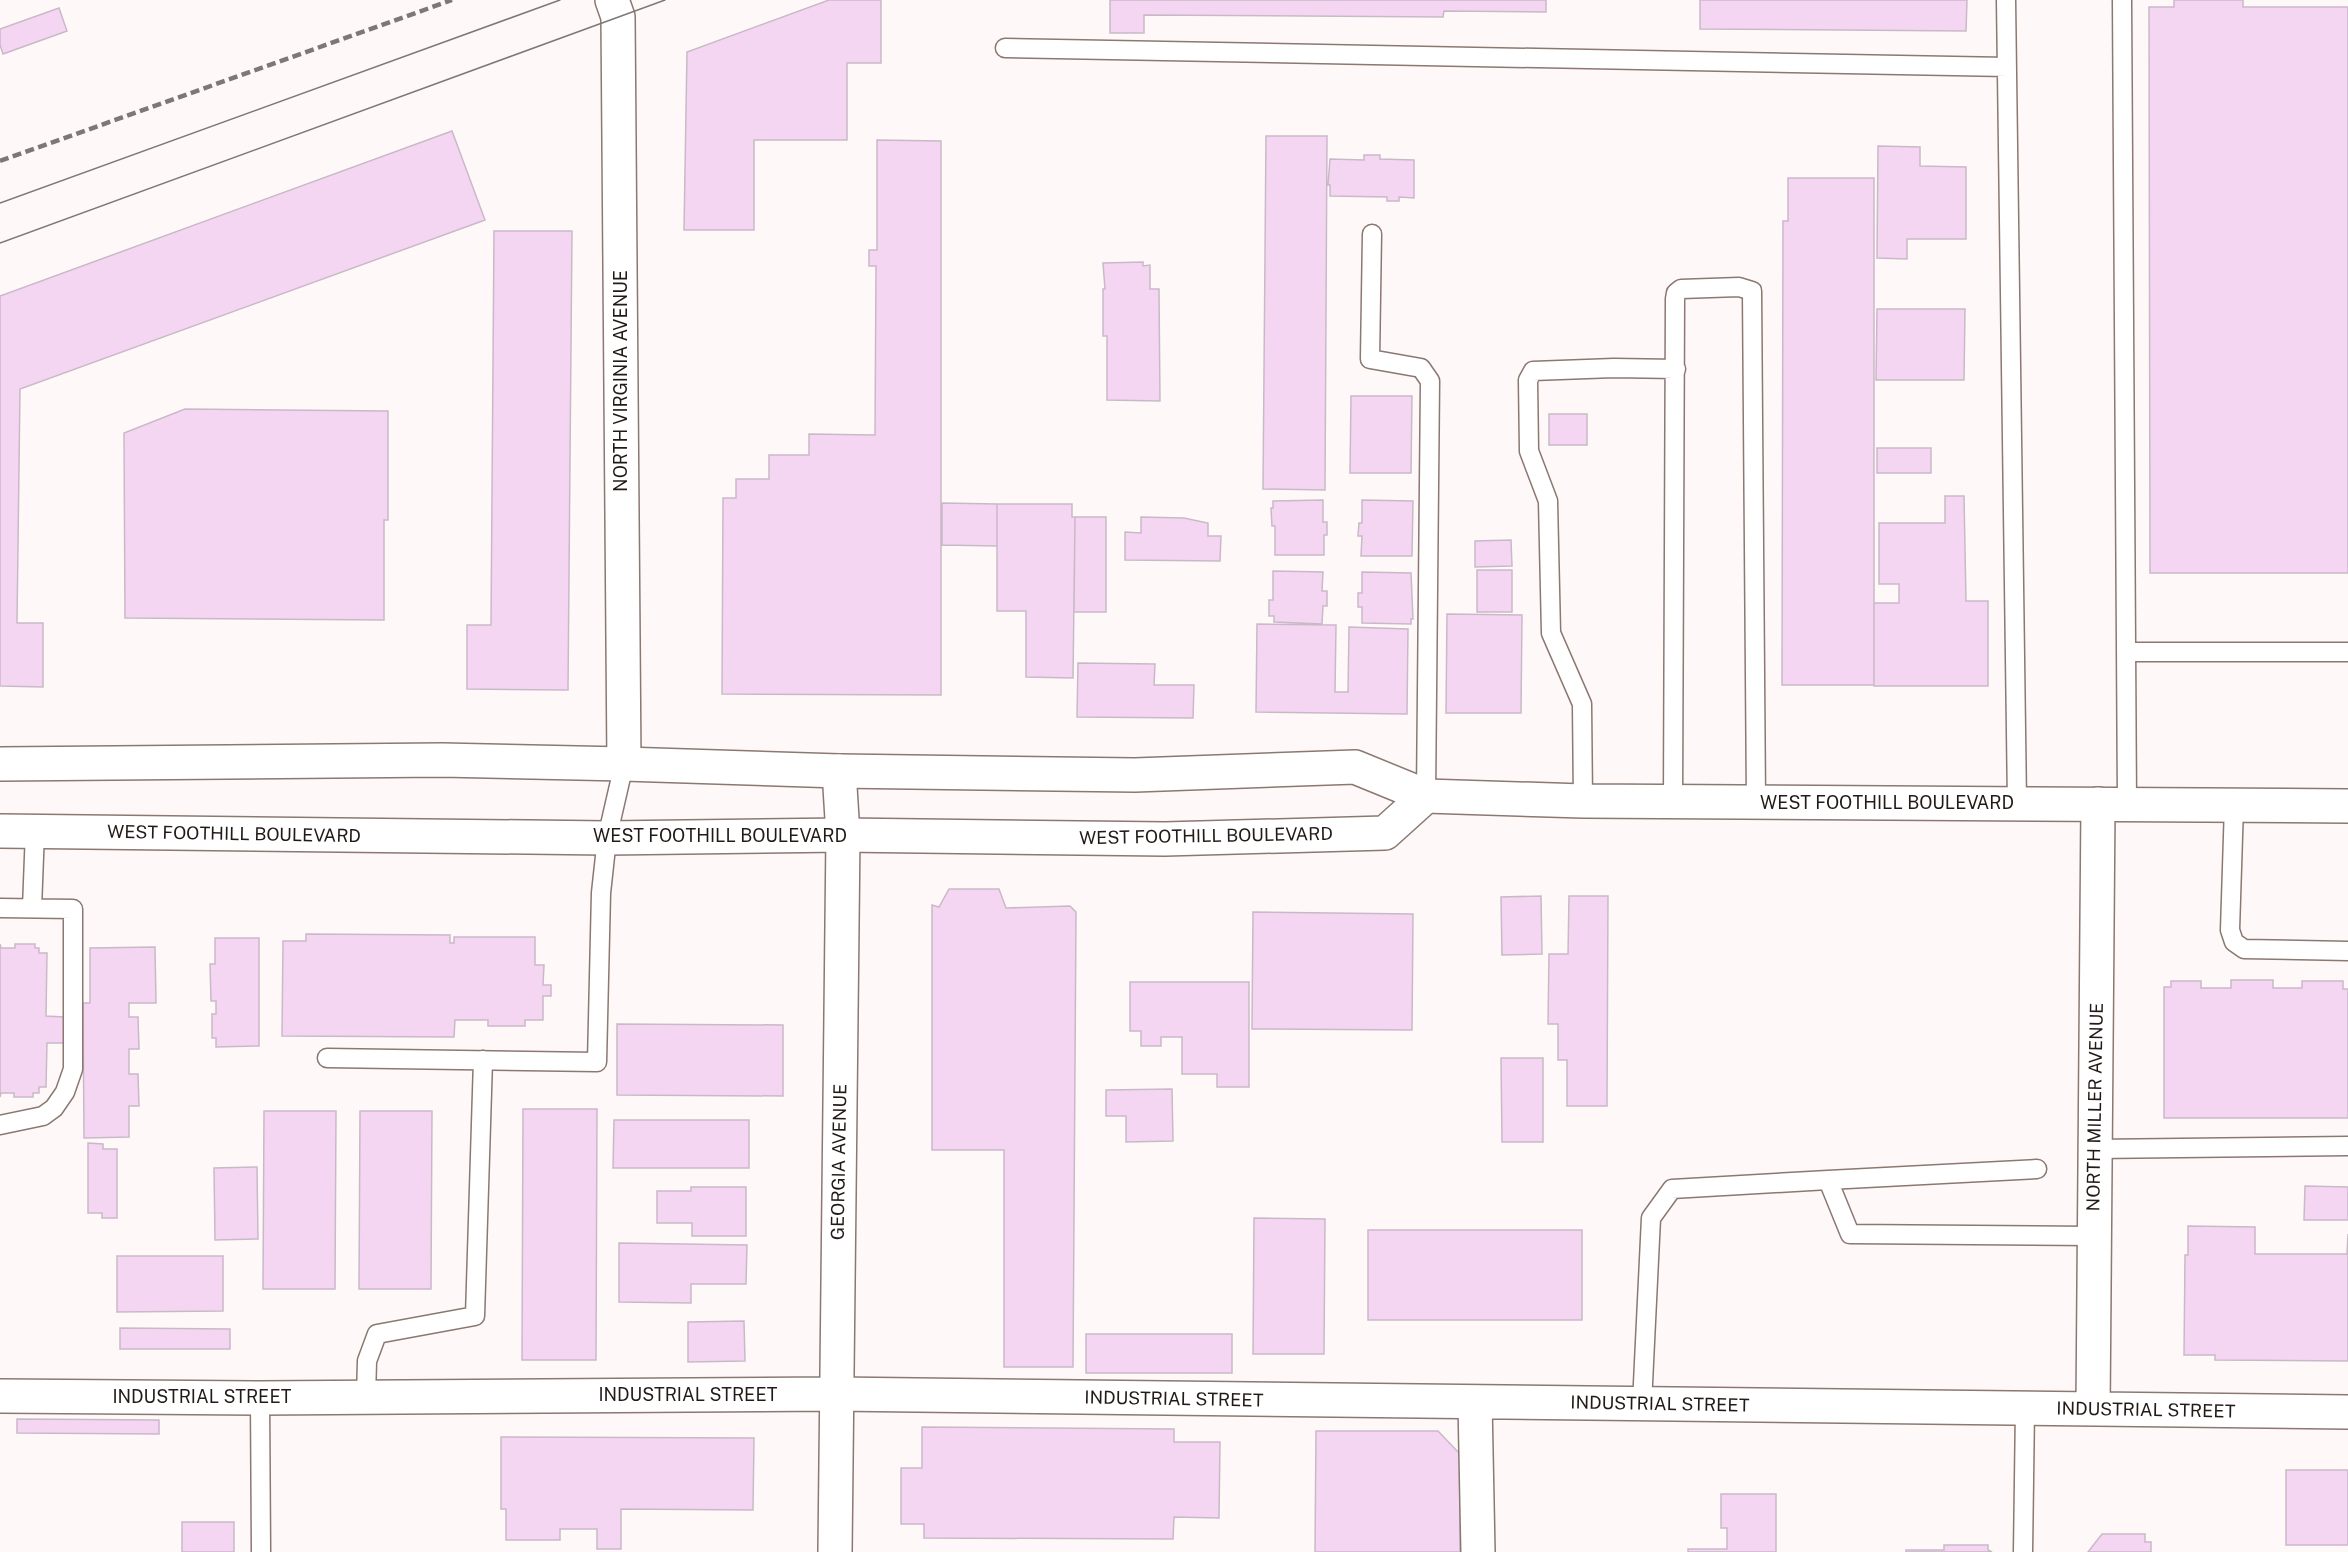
<svg xmlns="http://www.w3.org/2000/svg" width="2348" height="1552" font-family="'Public Sans',sans-serif">
<rect width="100%" height="100%" fill="#fef9f8"/>
<path fill="#f5d6f2" stroke="#c9b9c7" stroke-width="1.5" d="M 829,0 L 881,0 L 881,63 L 847,63 L 847,140 L 754,140 L 754,230 L 684,230 L 687,52 Z
M 1110,0 L 1546,0 L 1546,12 L 1444,11 L 1443,17 L 1144,15 L 1144,33 L 1110,33 Z
M 1700,0 L 1967,0 L 1966,31 L 1700,29 Z
M 2174,0 L 2243,0 L 2243,7 L 2348,7 L 2348,573 L 2150,573 L 2149,7 L 2174,7 Z
M 59,8 L 67,31 L 3,54 L 0,45 L 0,29 Z
M 452,131 L 485,220 L 20,389 L 17,623 L 43,623 L 43,687 L 0,686 L 0,296 Z
M 1266,136 L 1327,136 L 1325,490 L 1263,489 Z
M 877,140 L 941,141 L 941,695 L 722,694 L 723,498 L 736,498 L 736,479 L 769,479 L 769,455 L 809,455 L 809,434 L 875,435 L 876,266 L 869,266 L 869,250 L 877,250 Z
M 1878,146 L 1920,147 L 1920,166 L 1966,167 L 1966,239 L 1907,239 L 1907,259 L 1877,258 Z
M 1364,155 L 1380,155 L 1380,159 L 1414,160 L 1414,198 L 1399,197 L 1399,201 L 1387,201 L 1387,197 L 1330,196 L 1330,185 L 1328,185 L 1330,159 L 1364,160 Z
M 1788,178 L 1874,178 L 1874,685 L 1782,685 L 1783,221 L 1788,221 Z
M 494,231 L 572,231 L 568,690 L 467,689 L 467,625 L 491,625 Z
M 1143,262 L 1143,266 L 1150,265 L 1150,289 L 1159,289 L 1160,401 L 1107,400 L 1107,336 L 1103,336 L 1103,289 L 1105,289 L 1103,263 Z
M 1877,309 L 1965,309 L 1964,380 L 1876,380 Z
M 1351,396 L 1412,396 L 1411,473 L 1350,473 Z
M 185,409 L 388,411 L 388,520 L 384,520 L 384,620 L 125,618 L 124,433 Z
M 1549,414 L 1587,414 L 1587,445 L 1549,445 Z
M 1877,448 L 1931,448 L 1931,473 L 1877,473 Z
M 1945,496 L 1964,496 L 1966,601 L 1988,601 L 1988,686 L 1874,686 L 1874,603 L 1899,603 L 1899,584 L 1879,584 L 1879,523 L 1945,523 Z
M 1323,500 L 1323,522 L 1327,522 L 1327,535 L 1324,535 L 1324,555 L 1275,555 L 1275,526 L 1272,526 L 1271,508 L 1273,508 L 1273,501 Z
M 1362,500 L 1413,501 L 1412,556 L 1361,556 L 1362,536 L 1358,536 L 1359,523 L 1362,523 Z
M 942,503 L 997,504 L 997,546 L 942,545 Z
M 997,504 L 1072,504 L 1072,517 L 1075,517 L 1073,678 L 1026,677 L 1026,611 L 997,611 Z
M 1075,517 L 1106,517 L 1106,612 L 1074,612 Z
M 1141,517 L 1184,518 L 1208,523 L 1208,536 L 1221,536 L 1220,561 L 1125,560 L 1125,532 L 1141,533 Z
M 1511,540 L 1512,566 L 1475,567 L 1475,541 Z
M 1477,570 L 1512,570 L 1512,612 L 1477,612 Z
M 1273,571 L 1323,572 L 1322,591 L 1327,591 L 1327,606 L 1323,606 L 1322,624 L 1274,622 L 1274,616 L 1269,616 L 1269,600 L 1273,600 Z
M 1362,572 L 1411,573 L 1413,619 L 1411,619 L 1411,624 L 1362,623 L 1362,607 L 1358,607 L 1358,593 L 1362,593 Z
M 1447,614 L 1522,615 L 1521,713 L 1446,713 Z
M 1257,624 L 1336,625 L 1335,692 L 1348,692 L 1349,627 L 1408,629 L 1407,714 L 1256,712 Z
M 1078,663 L 1155,664 L 1154,685 L 1194,685 L 1193,718 L 1077,717 Z
M 949,889 L 999,889 L 1006,908 L 1070,906 L 1076,912 L 1073,1367 L 1004,1367 L 1004,1150 L 932,1150 L 932,905 L 939,907 Z
M 1541,896 L 1542,954 L 1502,955 L 1501,897 Z
M 1569,896 L 1608,896 L 1607,1106 L 1567,1106 L 1567,1060 L 1558,1060 L 1558,1024 L 1548,1024 L 1549,954 L 1568,954 Z
M 1253,912 L 1413,914 L 1412,1030 L 1252,1029 Z
M 306,934 L 450,935 L 450,943 L 454,943 L 454,937 L 535,937 L 535,965 L 544,965 L 543,985 L 551,985 L 551,996 L 543,996 L 543,1020 L 525,1020 L 525,1026 L 488,1026 L 488,1020 L 455,1020 L 454,1037 L 282,1036 L 283,941 L 306,941 Z
M 215,938 L 259,938 L 259,1046 L 216,1047 L 216,1038 L 212,1038 L 212,1014 L 216,1014 L 216,1001 L 211,1001 L 210,964 L 215,964 Z
M 0,944 L 1,948 L 15,948 L 15,944 L 35,944 L 35,948 L 39,948 L 39,953 L 47,953 L 46,1016 L 64,1017 L 64,1043 L 47,1043 L 46,1087 L 39,1087 L 39,1093 L 33,1093 L 33,1097 L 14,1097 L 14,1093 L 1,1093 L 0,1097 Z
M 155,947 L 156,1003 L 129,1003 L 129,1017 L 138,1017 L 139,1049 L 129,1049 L 129,1074 L 138,1074 L 139,1106 L 129,1106 L 129,1137 L 84,1138 L 83,1003 L 90,1003 L 90,948 Z
M 2231,980 L 2273,980 L 2273,988 L 2302,988 L 2302,981 L 2343,981 L 2343,989 L 2348,989 L 2348,1118 L 2164,1118 L 2164,987 L 2171,987 L 2171,981 L 2201,981 L 2201,988 L 2231,988 Z
M 1130,982 L 1249,982 L 1249,1087 L 1217,1087 L 1217,1074 L 1182,1074 L 1182,1037 L 1161,1037 L 1161,1046 L 1141,1046 L 1141,1031 L 1130,1031 Z
M 617,1024 L 783,1025 L 783,1096 L 617,1095 Z
M 1501,1058 L 1543,1058 L 1543,1142 L 1502,1142 Z
M 1172,1089 L 1173,1141 L 1126,1142 L 1126,1116 L 1106,1116 L 1106,1090 Z
M 523,1109 L 597,1109 L 596,1360 L 522,1360 Z
M 264,1111 L 336,1111 L 335,1289 L 263,1289 Z
M 360,1111 L 432,1111 L 431,1289 L 359,1289 Z
M 614,1120 L 749,1120 L 749,1168 L 613,1168 Z
M 88,1143 L 103,1144 L 103,1149 L 117,1149 L 117,1218 L 102,1218 L 102,1213 L 88,1213 Z
M 257,1167 L 258,1239 L 215,1240 L 214,1168 Z
M 2305,1186 L 2348,1187 L 2348,1220 L 2304,1220 Z
M 691,1187 L 746,1187 L 746,1236 L 692,1236 L 692,1223 L 657,1223 L 657,1191 L 691,1191 Z
M 1254,1218 L 1325,1219 L 1324,1354 L 1253,1354 Z
M 2188,1226 L 2255,1227 L 2255,1254 L 2347,1254 L 2348,1234 L 2348,1361 L 2215,1360 L 2215,1355 L 2184,1355 L 2185,1255 L 2188,1255 Z
M 1368,1230 L 1582,1230 L 1582,1320 L 1368,1320 Z
M 619,1243 L 747,1245 L 746,1284 L 691,1284 L 691,1303 L 619,1302 Z
M 117,1256 L 223,1256 L 223,1311 L 117,1312 Z
M 744,1321 L 745,1361 L 688,1362 L 688,1322 Z
M 120,1328 L 230,1329 L 230,1349 L 120,1349 Z
M 1086,1334 L 1232,1334 L 1232,1373 L 1086,1373 Z
M 17,1419 L 159,1420 L 159,1434 L 17,1433 Z
M 922,1427 L 1174,1429 L 1174,1442 L 1220,1442 L 1219,1518 L 1174,1517 L 1173,1539 L 924,1538 L 924,1524 L 901,1524 L 901,1468 L 922,1468 Z
M 1316,1431 L 1438,1431 L 1460,1454 L 1460,1552 L 1315,1552 Z
M 501,1437 L 754,1438 L 753,1510 L 621,1509 L 621,1549 L 597,1549 L 597,1529 L 560,1529 L 560,1540 L 506,1540 L 506,1509 L 501,1509 Z
M 2286,1470 L 2348,1470 L 2348,1545 L 2286,1545 Z
M 1721,1494 L 1776,1494 L 1776,1552 L 1688,1552 L 1688,1549 L 1727,1549 L 1727,1528 L 1721,1528 Z
M 182,1522 L 234,1522 L 234,1552 L 182,1552 Z
M 2102,1534 L 2145,1534 L 2145,1542 L 2151,1542 L 2151,1552 L 2088,1552 Z
M 1944,1545 L 1988,1545 L 1988,1550 L 1992,1552 L 1906,1552 L 1906,1550 L 1944,1550 Z"/>
<g fill="none" stroke-linecap="round" stroke-linejoin="round">
<g stroke="#8b7870" stroke-width="21">
<path id="service" d="M 2006,0 L 2017,804
M 2122,0 L 2127,805
M 1005,48 L 2007,67
M 1372,234 L 1370,359 L 1421,368 L 1430,381 L 1426,796
M 2126,652 L 2348,652
M 1583,801 L 1582,704 L 1551,633 L 1548,501 L 1529,451 L 1528,380 L 1533,371 L 1614,368 L 1676,369
M 1673,802 L 1675,299 L 1676,293 L 1681,289 L 1739,287 L 1752,291 L 1756,802
M 2234,805 L 2230,930 L 2234,942 L 2244,949 L 2348,951
M 0,908 L 73,909 L 73,1069 L 65,1092 L 54,1108 L 43,1116 L 0,1125
M 32,908 L 35,831
M 327,1058 L 597,1062 L 601,893 L 607,838 L 624,764
M 2095,1149 L 2348,1146
M 1828,1180 L 2037,1169
M 366,1397 L 367,1361 L 377,1334 L 475,1316 L 483,1060
M 260,1398 L 261,1552
M 1642,1404 L 1651,1218 L 1672,1189 L 1828,1180 L 1850,1234 L 2093,1236
M 2023,1552 L 2025,1408"/>
</g>
<g stroke="#8b7870" stroke-width="36">
<path id="minor" d="M 0,1396 L 260,1398 L 835,1394 L 2348,1412
M 1475,1402 L 1478,1552
M 2093,1409 L 2098,804
M 835,1552 L 843,835 L 839,771"/>
</g>
<g stroke="#8b7870" stroke-width="36">
<path id="tertiary" d="M 612,0 L 618,17 L 624,764"/>
</g>
<g stroke="#8b7870" stroke-width="36">
<path id="primary" d="M 0,764 L 442,760 L 624,764 L 839,771 L 1135,775 L 1355,767 L 1426,796 L 1583,801 L 2348,806
M 0,831 L 607,838 L 843,835 L 1165,839 L 1385,833 L 1426,796"/>
</g>
<use href="#service" stroke="#fff" stroke-width="18"/>
<use href="#minor" stroke="#fff" stroke-width="33"/>
<use href="#tertiary" stroke="#fff" stroke-width="33"/>
<use href="#primary" stroke="#fff" stroke-width="33"/>
<path stroke="#7e7775" stroke-width="1.5" d="M 0,203 L 560,0
M 0,243 L 665,0"/>
<path stroke="#7e7775" stroke-width="4.5" stroke-dasharray="9 4.5" stroke-linecap="butt" d="M 0,161 L 452,0"/>
</g>
<g text-anchor="middle" stroke-width="6" stroke-linejoin="round" paint-order="stroke">
<g font-size="18" fill="#211a17" stroke="#fff">
<text transform="translate(621 381) rotate(-90)" y="6">NORTH VIRGINIA AVENUE</text>
<text x="1887" y="809">WEST FOOTHILL BOULEVARD</text>
<text transform="translate(234 834) rotate(1)" y="6">WEST FOOTHILL BOULEVARD</text>
<text x="720" y="842">WEST FOOTHILL BOULEVARD</text>
<text transform="translate(1206 836) rotate(-1)" y="6">WEST FOOTHILL BOULEVARD</text>
<text transform="translate(2095 1107) rotate(-89)" y="6">NORTH MILLER AVENUE</text>
<text transform="translate(839 1162) rotate(-89)" y="6">GEORGIA AVENUE</text>
<text x="688" y="1401">INDUSTRIAL STREET</text>
<text x="202" y="1403">INDUSTRIAL STREET</text>
<text transform="translate(1174 1399) rotate(1)" y="6">INDUSTRIAL STREET</text>
<text transform="translate(1660 1404) rotate(1)" y="6">INDUSTRIAL STREET</text>
<text transform="translate(2146 1410) rotate(1)" y="6">INDUSTRIAL STREET</text>
</g>
</g>
</svg>
